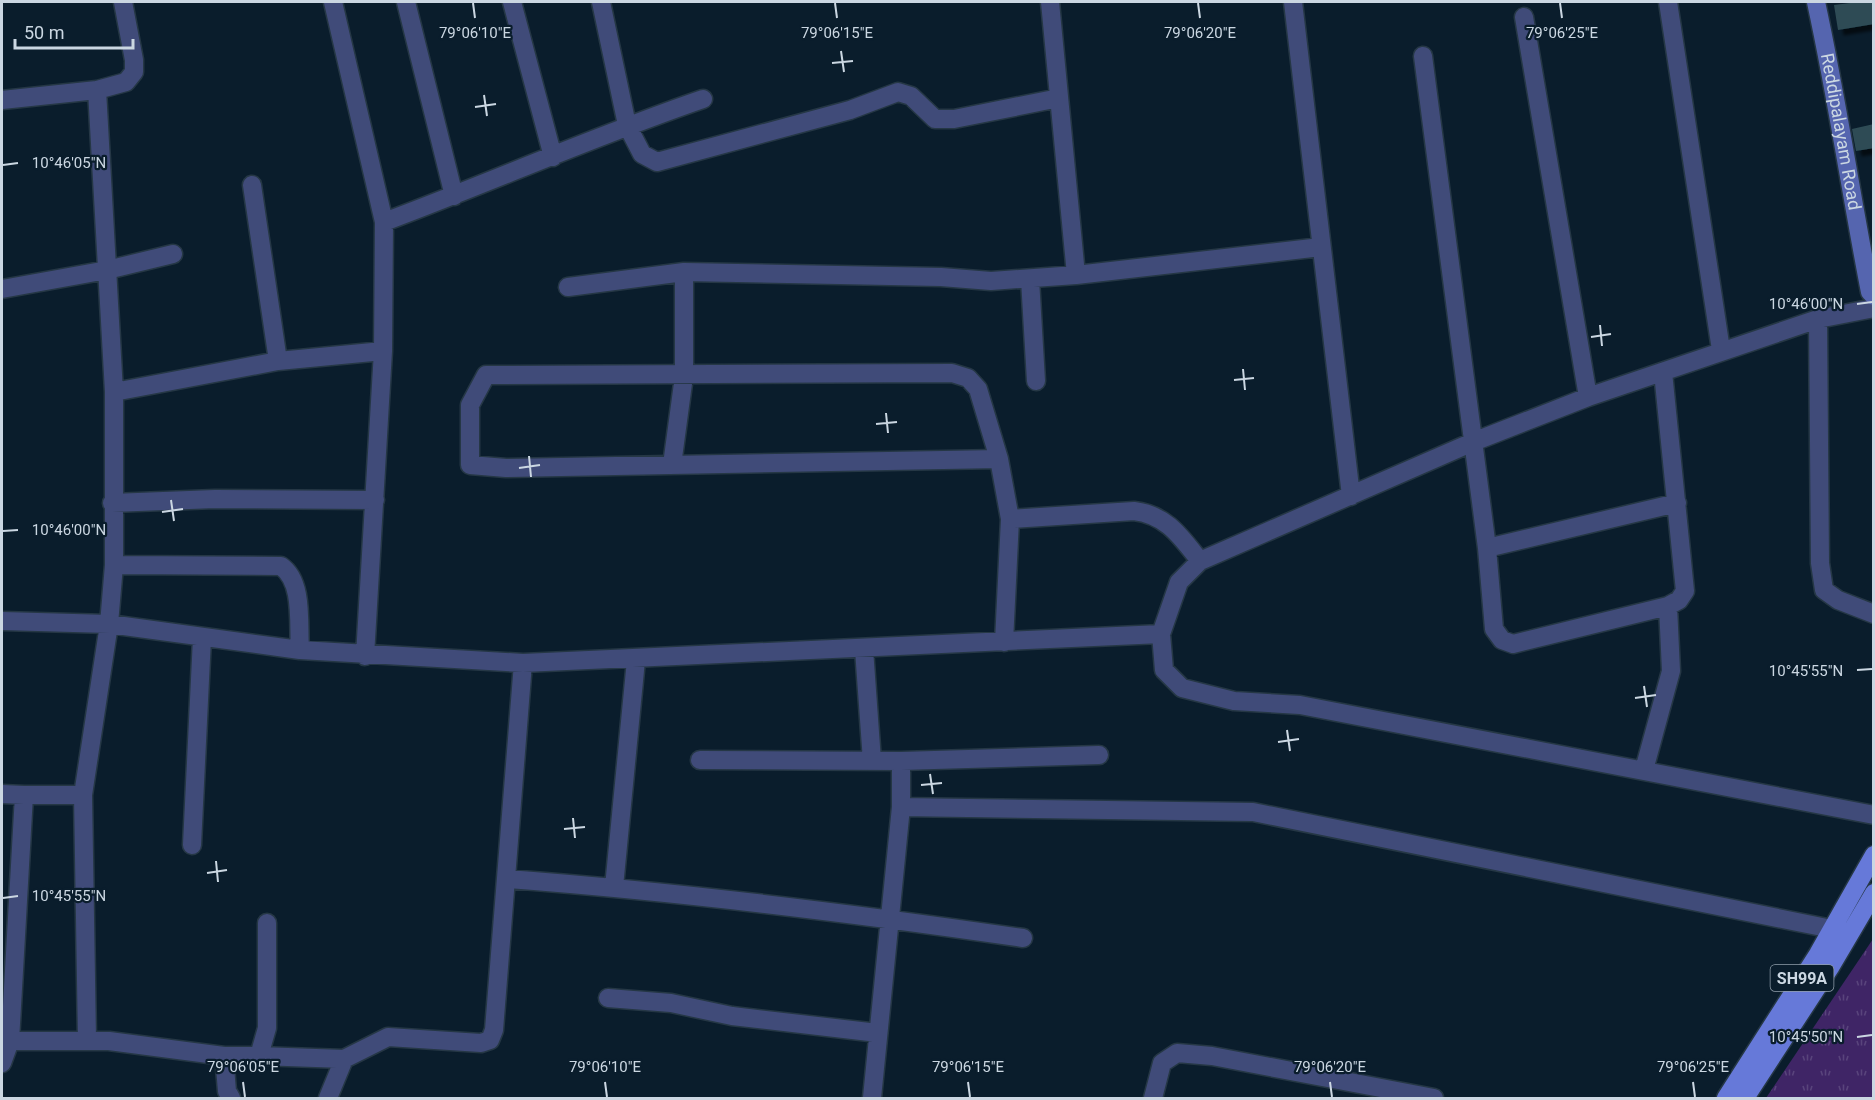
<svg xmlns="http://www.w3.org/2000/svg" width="1875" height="1100" font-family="Roboto,sans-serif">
<defs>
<pattern id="grass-tufts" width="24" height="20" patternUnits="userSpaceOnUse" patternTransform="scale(1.5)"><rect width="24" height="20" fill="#3f2566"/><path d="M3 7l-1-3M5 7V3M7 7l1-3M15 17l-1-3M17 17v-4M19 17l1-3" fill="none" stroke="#59447c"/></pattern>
<filter id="shadow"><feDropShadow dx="5.5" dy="5.5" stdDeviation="1.5" flood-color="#0009"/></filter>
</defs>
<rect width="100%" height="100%" fill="#0a1d2c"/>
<path fill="url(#grass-tufts)" d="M 1873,939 L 1873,1098 L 1766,1098 Z"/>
<path fill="#2e4c55" filter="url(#shadow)" d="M 1858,2 L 1874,2 L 1874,24 L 1838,30 L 1834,5 Z
M 1874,124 L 1874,148 L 1856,151 L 1852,129 Z"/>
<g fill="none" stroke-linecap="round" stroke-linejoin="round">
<g stroke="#253745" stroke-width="21">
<path id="street" d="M 333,2 L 384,222 L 383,351 L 365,656
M 406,2 L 454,196
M 512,2 L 553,157
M 601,2 L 627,125 L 642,154 L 657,162 L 850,110 L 898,92 L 911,96 L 935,119 L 954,119 L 1059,98
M 1050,2 L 1076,275
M 1293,2 L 1351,496
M 1668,2 L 1721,350
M 1524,17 L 1588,397
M 1423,56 L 1487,548 L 1494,629 L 1502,640 L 1513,644 L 1668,606 L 1679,600 L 1685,591 L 1663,372
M 2,100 L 97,90 L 126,82 L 134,72 L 134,60 L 123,2
M 252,185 L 278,361
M 384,222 C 491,182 595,136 703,99
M 1030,279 L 1036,381
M 568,287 L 684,272 L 941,277 L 991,281 L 1076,275 L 1321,247
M 2,289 L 107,270 L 173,254
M 1874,308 L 1818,319 L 1588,397 L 1473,442 L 1200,561 L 1179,582 L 1161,634 L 1164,670 L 1182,688 L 1234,701 L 1300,705 L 1874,815
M 1818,319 L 1820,563 L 1824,590 L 1838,600 L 1874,614
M 114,392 L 278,361 L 383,351
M 999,459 L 978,389 L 968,378 L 952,373 L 486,375 L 470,405 L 470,465 L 506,468 L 999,459 L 1010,519 L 1134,511 C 1167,515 1181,537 1200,561
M 672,465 L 684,376 L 684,272
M 112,503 L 215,499 L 375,500
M 1487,548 L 1677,503
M 114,565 L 281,566 C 304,582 298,624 300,650
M 2,621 L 109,624 L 300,650 L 523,663 L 1161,634
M 1004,642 L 1010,519
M 864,649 L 872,761
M 700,760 L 901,761 L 1099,755
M 1644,770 L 1671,671 L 1668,606
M 2,794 L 24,795
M 901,807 L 1253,812 L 1832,929
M 192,845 L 202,638
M 507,879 C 680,892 851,913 1023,938
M 614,887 L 636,660
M 608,998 L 671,1003 L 732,1016 L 878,1033
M 87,1040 L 83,795 L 109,624 L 114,565 L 114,392 L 97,90
M 2,1041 L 109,1041 L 224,1056 L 259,1056 L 267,1028 L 267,923
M 224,1056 L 227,1091 L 231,1098
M 259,1056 L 344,1059 L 388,1037 L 481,1043 L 490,1040 L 494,1030 L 523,663
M 2,1063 L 10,1041 L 24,795 L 83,795
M 328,1098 L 344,1059
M 872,1098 L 901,807 L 901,761
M 1153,1098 L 1162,1063 L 1177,1053 L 1212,1056 L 1434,1098"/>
</g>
<g stroke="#253745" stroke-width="21">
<g id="secondary">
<path id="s1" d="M 1816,2 C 1837,98 1851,195 1870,292 L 1874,296"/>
</g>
</g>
<g stroke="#253745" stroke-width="21">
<path id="primary" d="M 1726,1098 L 1818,954 L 1874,855
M 1745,1098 L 1831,966 L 1874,893"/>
</g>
<use href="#street" stroke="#404b79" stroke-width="18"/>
<use href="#secondary" stroke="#5565af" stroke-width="18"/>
<use href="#primary" stroke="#6679d9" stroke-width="18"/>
</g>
<path fill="none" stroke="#cbd7e2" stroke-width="2" d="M 473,3 L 475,18M 835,3 L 837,18M 1198,3 L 1200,18M 1560,3 L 1562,18M 841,51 L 844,72M 832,63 L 853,61M 484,95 L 487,116M 475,107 L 496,104M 3,165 L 18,163M 1857,304 L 1872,302M 1600,325 L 1602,346M 1591,337 L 1611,334M 1243,369 L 1245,390M 1234,380 L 1254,378M 886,413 L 888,433M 876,424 L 897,422M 529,456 L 531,477M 519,468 L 540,465M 171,500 L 174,521M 162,512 L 183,509M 3,531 L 18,530M 1857,670 L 1872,669M 1644,686 L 1647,707M 1635,698 L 1656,695M 1287,730 L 1290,751M 1278,742 L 1299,739M 930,774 L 933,794M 921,785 L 942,783M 573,818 L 575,838M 564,829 L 585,827M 216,861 L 218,882M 207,873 L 227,870M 3,898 L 18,896M 1857,1037 L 1872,1035M 243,1082 L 245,1097M 605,1082 L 607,1097M 968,1082 L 970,1097M 1330,1082 L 1332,1097M 1693,1082 L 1695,1097"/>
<g text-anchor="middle" stroke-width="4.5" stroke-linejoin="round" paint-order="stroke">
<rect fill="#0a1d2c" stroke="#919fab" stroke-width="1.5" x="1770.5" y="965" width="63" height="26" rx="4.5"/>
<g font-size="16" font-weight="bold" fill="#cbd7e2">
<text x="1802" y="984">SH99A</text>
</g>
<g font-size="18" fill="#cbd7e2" stroke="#0a1d2c">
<text dy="6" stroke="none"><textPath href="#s1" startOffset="132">Reddipalayam Road</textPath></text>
</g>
</g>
<g font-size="15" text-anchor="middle" fill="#cbd7e2" stroke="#0a1d2c" stroke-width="4.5" stroke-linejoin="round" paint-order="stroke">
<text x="475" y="38">79°06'10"E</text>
<text x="837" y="38">79°06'15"E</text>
<text x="1200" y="38">79°06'20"E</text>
<text x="1562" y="38">79°06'25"E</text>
<text x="69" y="168">10°46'05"N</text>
<text x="1806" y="309">10°46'00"N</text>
<text x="69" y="535">10°46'00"N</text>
<text x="1806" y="676">10°45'55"N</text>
<text x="69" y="901">10°45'55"N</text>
<text x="1806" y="1042">10°45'50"N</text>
<text x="243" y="1072">79°06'05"E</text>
<text x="605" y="1072">79°06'10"E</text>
<text x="968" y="1072">79°06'15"E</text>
<text x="1330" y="1072">79°06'20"E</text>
<text x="1693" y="1072">79°06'25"E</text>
</g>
<rect width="1875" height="1100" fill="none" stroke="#cbd7e2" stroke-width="6"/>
<path d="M15 39v9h118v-9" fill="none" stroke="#cbd7e2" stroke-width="3"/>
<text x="24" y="39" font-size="18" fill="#cbd7e2" stroke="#0a1d2c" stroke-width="4.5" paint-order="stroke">50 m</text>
</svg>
